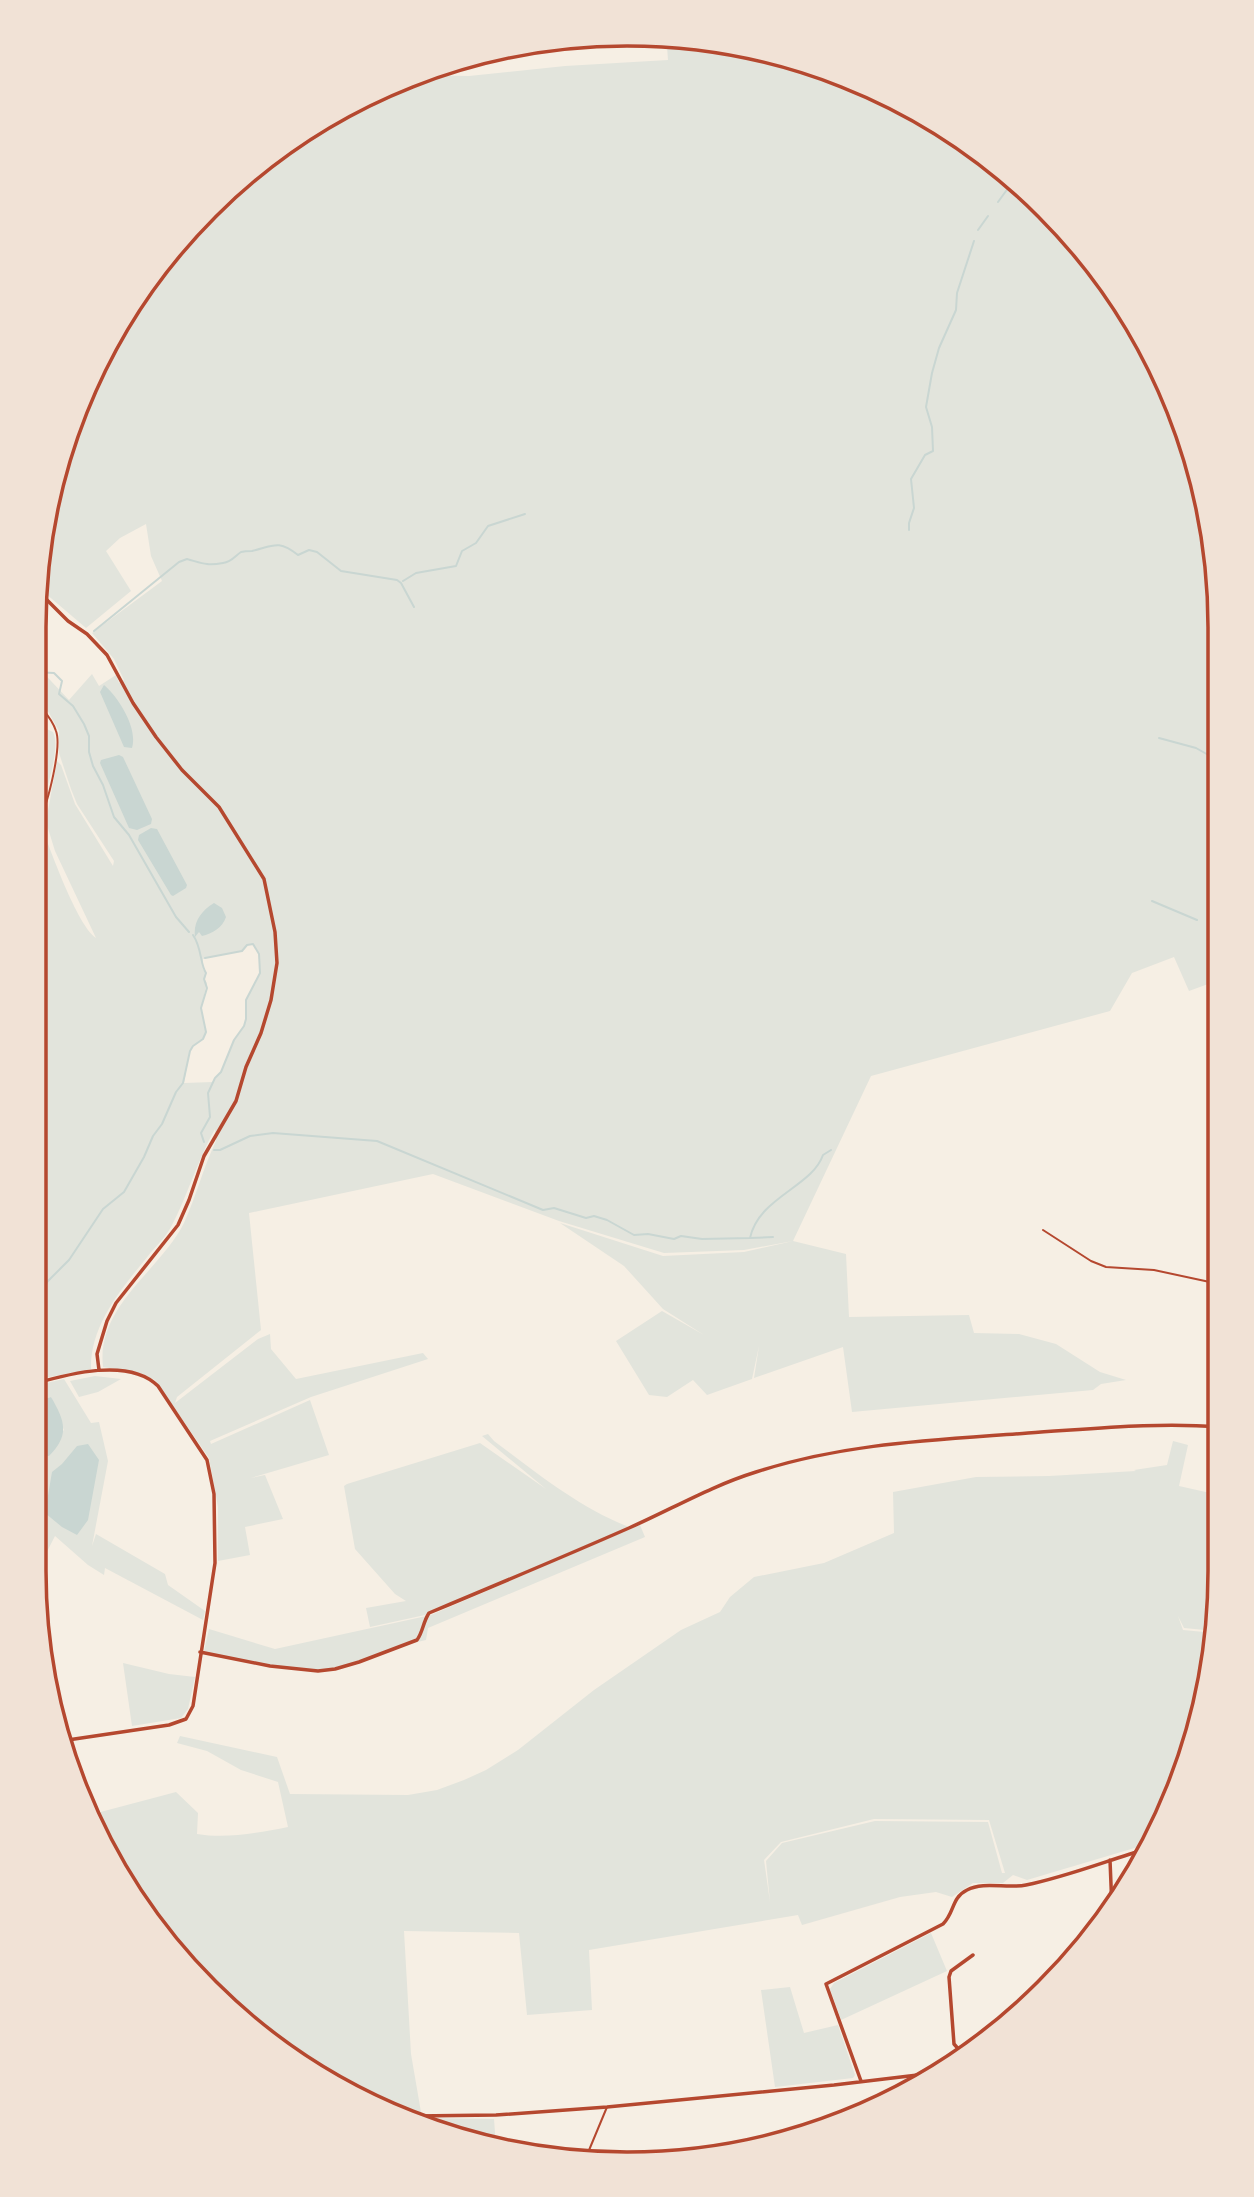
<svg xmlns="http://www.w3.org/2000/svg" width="1254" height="2197" font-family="Georgia,serif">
<rect width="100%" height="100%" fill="#f6efe4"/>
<path fill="#e2e4dc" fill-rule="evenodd" d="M 667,46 L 730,56 L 781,56 L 854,78 L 957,133 L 1047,207 L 1141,330 L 1189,437 L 1219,588 L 1219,980 L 1189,991 L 1174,957 L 1132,973 L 1110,1011 L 871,1076 L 793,1241 L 846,1254 L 849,1317 L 969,1315 L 974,1333 L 1019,1334 L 1056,1344 L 1100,1372 L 1126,1380 L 1101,1384 L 1093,1390 L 852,1412 L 843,1347 L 754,1378 L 759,1346 L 752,1379 L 707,1395 L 693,1380 L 667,1397 L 649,1395 L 616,1341 L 662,1311 L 704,1335 L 663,1309 L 624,1266 L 560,1223 L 663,1256 L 744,1252 L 793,1241 L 744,1250 L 664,1253 L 559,1221 L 433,1174 L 249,1213 L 261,1330 L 177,1397 L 175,1403 L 258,1339 L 270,1334 L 271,1349 L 296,1379 L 423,1353 L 428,1359 L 311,1397 L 210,1441 L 211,1444 L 310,1400 L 329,1455 L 251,1478 L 265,1475 L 283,1519 L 245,1527 L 250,1555 L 218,1561 L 218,1507 L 209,1458 L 155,1380 L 140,1373 L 103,1367 C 96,1306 160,1271 184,1223 C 196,1197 203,1168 216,1141 L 215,1129 C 197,1161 188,1195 171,1227 C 165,1238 155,1247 148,1256 C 122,1288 90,1325 91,1369 L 34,1380 L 34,826 L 37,823 L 41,825 C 50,849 77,925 96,938 L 55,851 L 46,822 L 57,761 L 61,765 L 75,804 L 113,866 L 114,861 L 77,804 L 71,789 L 59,753 L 59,731 L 49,713 L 34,694 L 34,663 L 69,700 L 92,674 L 99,686 L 116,675 L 119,683 L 124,680 L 114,659 L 92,633 L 162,581 L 151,556 L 146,524 L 120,538 L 106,551 L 131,591 L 86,628 L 45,593 L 36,578 L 65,436 L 133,297 L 207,207 L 297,134 L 399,79 L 411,75 L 469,76 L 565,66 L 668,60 ZM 253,944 L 259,954 L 260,973 L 246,1000 L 246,1019 L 244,1026 L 234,1040 L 221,1072 L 213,1082 L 184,1083 L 190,1051 L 193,1046 L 203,1039 L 206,1032 L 201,1008 L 207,983 L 205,980 L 206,973 L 203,969 L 203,959 L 242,951 L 247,945 Z
M 34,723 L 53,732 C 61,747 46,790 42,808 L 34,801 L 34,767 L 43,761 L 34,745 Z
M 95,1376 L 121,1379 L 98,1392 L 79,1397 L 70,1381 Z
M 64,1379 L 91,1423 L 99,1422 L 108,1461 L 92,1546 L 96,1534 L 165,1574 L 168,1585 L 205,1611 L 203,1620 L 105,1568 L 104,1575 L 88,1565 L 55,1536 L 34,1577 L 33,1445 L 38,1454 L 64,1430 L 51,1397 L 33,1402 L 33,1386 Z
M 488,1434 L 494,1441 C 537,1473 578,1507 629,1527 L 429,1612 L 425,1615 L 370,1627 L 366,1608 L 406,1601 L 395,1594 L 355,1549 L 344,1486 L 347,1484 L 480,1443 L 546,1489 L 482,1436 Z
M 1173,1441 L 1188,1445 L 1179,1486 L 1219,1495 L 1219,1609 L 1215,1631 L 1184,1628 L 1178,1616 L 1183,1630 L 1215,1633 L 1189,1760 L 1179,1781 L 1174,1784 L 1176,1788 L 1148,1844 L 1027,1880 L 1013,1875 L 1003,1883 L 973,1883 L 952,1897 L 936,1892 L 900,1897 L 802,1925 L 798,1915 L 589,1950 L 592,2010 L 527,2015 L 519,1933 L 404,1931 L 411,2054 L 422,2118 L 494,2119 L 496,2146 L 473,2143 L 297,2063 L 156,1931 L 93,1814 L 176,1792 L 198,1813 L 197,1834 C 226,1839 258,1833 288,1827 L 278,1782 L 241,1770 L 207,1751 L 177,1743 L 180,1736 L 277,1757 L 290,1794 L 408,1795 L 437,1790 L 464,1780 L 486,1770 L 518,1750 L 594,1690 L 681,1630 L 720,1612 L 730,1597 L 754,1577 L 824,1563 L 894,1533 L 893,1492 L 976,1477 L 1049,1476 L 1136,1471 L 1134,1470 L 1167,1465 ZM 874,1819 L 989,1820 L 1005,1873 L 1002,1873 L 988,1822 L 875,1821 L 782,1843 L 766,1861 L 770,1902 L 764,1860 L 781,1842 Z
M 640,1525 L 645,1537 L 428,1628 L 426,1640 C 394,1646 364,1661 333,1668 C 296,1675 241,1659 204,1651 L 209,1629 L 275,1649 L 431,1615 Z
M 123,1663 L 169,1674 L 195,1677 L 188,1709 L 181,1718 L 132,1726 Z
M 931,1933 L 947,1971 L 841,2020 L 830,1989 L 834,1983 Z
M 790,1987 L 804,2033 L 838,2025 L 855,2075 L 853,2078 L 775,2087 L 761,1990 Z"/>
<path fill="#c9d6d2" d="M 104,685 C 119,698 138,728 132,748 L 124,747 L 100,692 Z
M 119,755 L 123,757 L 152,819 L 151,824 L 137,830 L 129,828 L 100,763 L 101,760 Z
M 151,828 L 157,829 L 187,885 L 186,888 L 173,896 L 171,895 L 138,840 L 139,835 Z
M 214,903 L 222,908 L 226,917 C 223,927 212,934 202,936 L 199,932 L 195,937 C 193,922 201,911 214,903 Z
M 51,1397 C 65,1421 70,1435 49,1456 L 38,1454 L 33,1445 L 33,1402 Z
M 88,1444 L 99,1460 L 88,1520 L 77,1535 L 62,1527 L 45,1513 L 52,1472 L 62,1464 L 77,1446 Z"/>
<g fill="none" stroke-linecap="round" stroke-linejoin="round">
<path stroke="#c9d6d2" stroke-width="2" d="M 998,202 L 1014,180
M 978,230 L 988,216
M 909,530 L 909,523 L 914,508 L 911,479 L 925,455 L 933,451 L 932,427 L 926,407 L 932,373 L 939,348 L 956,310 L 957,293 L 974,241
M 403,581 L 416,573 L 456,566 L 462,551 L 476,543 L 488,526 L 525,514
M 94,631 L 179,562 L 187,559 C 202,563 206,566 223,563 C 232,562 235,556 241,552 C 245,551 249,551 252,551 C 273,546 278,539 298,555 L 309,550 L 317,552 L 341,571 L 397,580 L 401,583 L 414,607
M 34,672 L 54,673 L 62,681 L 59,694 L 73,706 L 84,724 L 89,736 L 89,752 L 93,766 L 103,785 L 114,817 L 129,835 L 176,917 L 189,932
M 1159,738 L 1196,748 L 1219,761
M 1152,901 L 1197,920
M 204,1142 L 201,1133 L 210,1117 L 208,1093 L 215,1078 L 221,1072 L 234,1040 L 244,1026 L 246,1019 L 246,1000 L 260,973 L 259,954 L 253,944 L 247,945 L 242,951 L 205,958
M 214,1150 L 220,1150 L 250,1136 L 273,1133 L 377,1141 L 543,1210 L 554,1208 L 586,1218 L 594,1216 L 607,1220 L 634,1235 L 648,1234 L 674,1239 L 681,1236 L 702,1239 L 750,1238 C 759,1197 812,1187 823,1155 L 831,1150
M 750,1238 L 773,1237
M 34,1298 L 41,1296 L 47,1282 L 69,1260 L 103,1209 L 124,1192 L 144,1157 L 153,1136 L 162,1124 L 176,1092 L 183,1083 L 190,1051 L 193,1046 L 203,1039 L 206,1032 L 201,1008 L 207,988 L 204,979 L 206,973 C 200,964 202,948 193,935"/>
<path stroke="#b5482f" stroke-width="2" d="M 34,698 C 42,709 52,718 56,731 C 62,747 48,803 40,818
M 1043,1230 L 1091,1261 L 1106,1267 L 1154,1270 L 1219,1284
M 587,2155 L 607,2107"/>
<path stroke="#b5482f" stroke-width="3.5" d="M 35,584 L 40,593 L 68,621 L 87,634 L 107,655 L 133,703 L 156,737 L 182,770 L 219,807 L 264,879 L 275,932 L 277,963 L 271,1000 L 261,1033 L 246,1067 L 236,1101 L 204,1156 L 189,1200 L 178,1225 L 116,1303 L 107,1321 L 97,1354 L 99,1370
M 33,1384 C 68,1374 129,1357 158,1386 L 207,1460 L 214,1494 L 215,1563 L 193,1706 L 186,1719 L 169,1725 L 61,1741
M 200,1652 L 270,1666 L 318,1671 L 335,1669 L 359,1662 L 417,1640 C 423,1632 423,1622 429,1613 C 496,1585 563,1557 629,1528 C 672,1509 711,1486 756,1472 C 845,1443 935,1440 1028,1433 C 1092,1429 1156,1422 1219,1427
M 1110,1860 L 1112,1909
M 961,2052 L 954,2044 L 949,1977 L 951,1971 L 973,1955
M 861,2081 L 826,1984 L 943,1924 C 955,1912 951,1898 967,1890 C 984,1881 1007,1889 1026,1885 C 1066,1877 1106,1861 1146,1849
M 415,2116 L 496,2115 L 607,2107 L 834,2085 L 926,2074"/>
</g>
<path d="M0 0H1254V2197H0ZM627 46H627A581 581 0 0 1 1208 627V1571A581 581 0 0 1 627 2152H627A581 581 0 0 1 46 1571V627A581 581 0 0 1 627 46Z" fill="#f1e2d6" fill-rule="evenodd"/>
<path fill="none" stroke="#b5482f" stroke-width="3.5" d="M627 46H627A581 581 0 0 1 1208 627V1571A581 581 0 0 1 627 2152H627A581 581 0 0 1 46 1571V627A581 581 0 0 1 627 46Z"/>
</svg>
